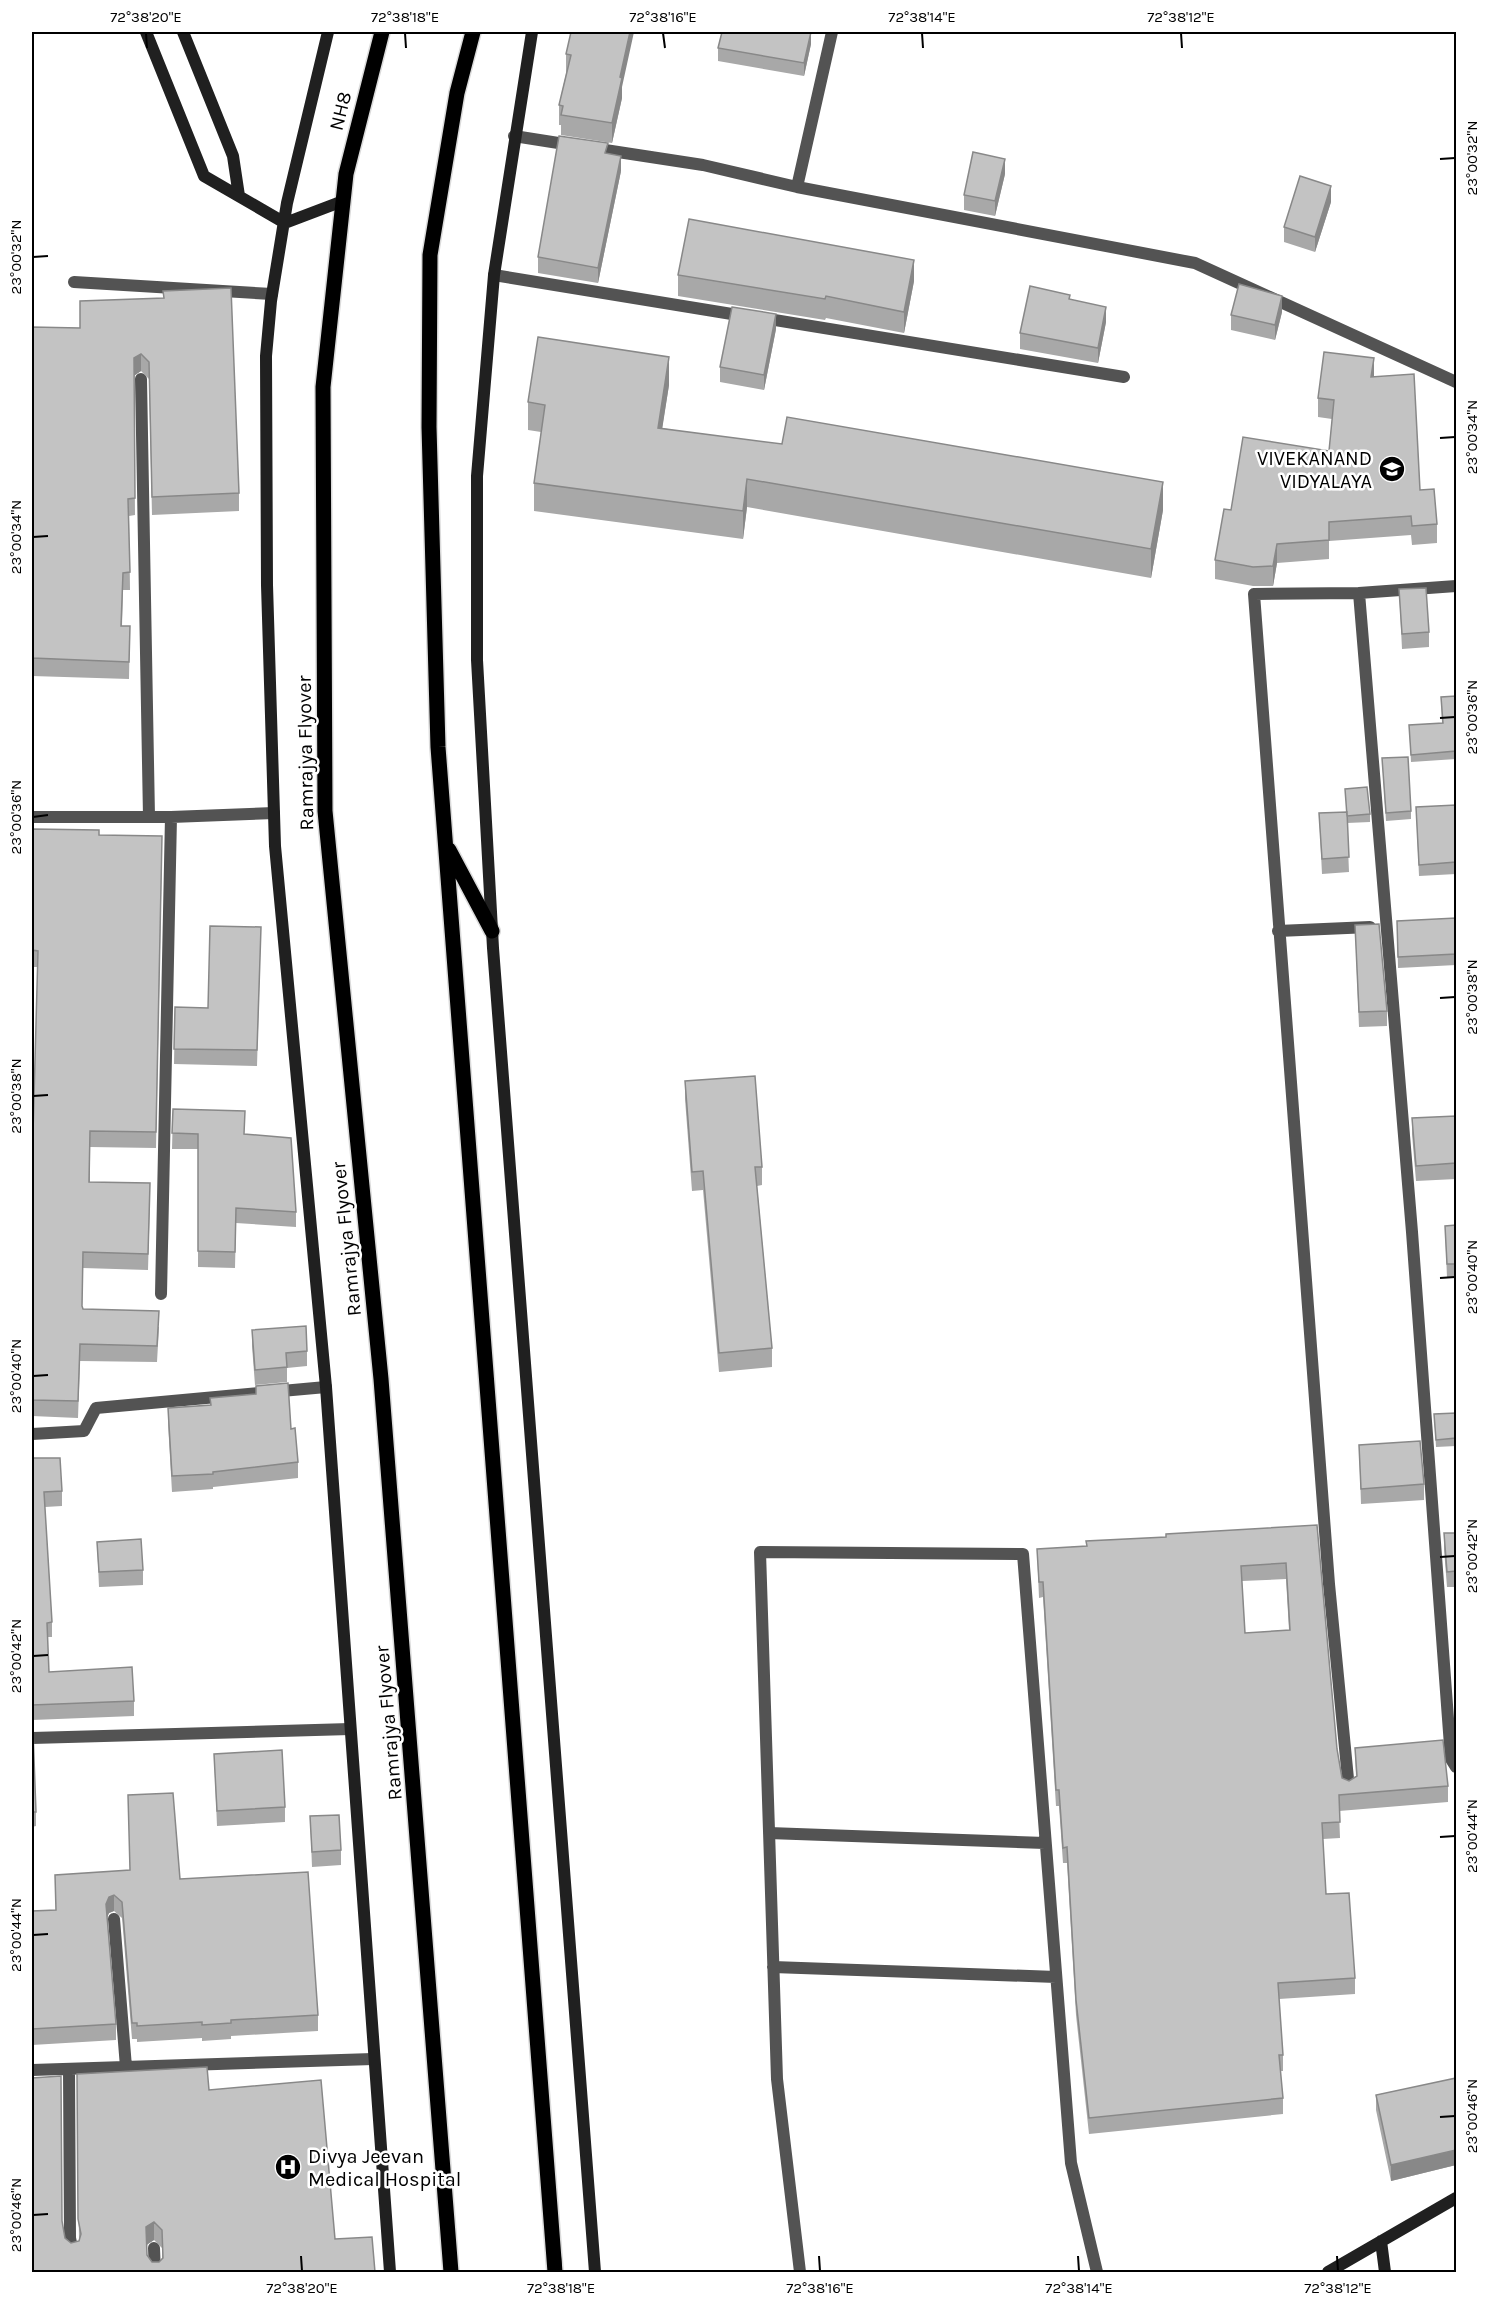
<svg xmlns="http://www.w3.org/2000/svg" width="1488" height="2304" font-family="Karla,sans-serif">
<rect width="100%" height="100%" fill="#fff"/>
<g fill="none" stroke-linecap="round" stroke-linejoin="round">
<g stroke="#dbdbdb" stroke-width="18">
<path id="primary" d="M 382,32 L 346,174 L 323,387 L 325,811 L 381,1379 L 451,2272
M 473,32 L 457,93 L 430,255 L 429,427 L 438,747 L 555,2272
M 449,850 L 492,931"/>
</g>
<path stroke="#535353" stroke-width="12" d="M 514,136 L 571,145
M 592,148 L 703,165 L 797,187 L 1195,263 L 1456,382
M 797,187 L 832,32
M 494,275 L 744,316
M 74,282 L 272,294
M 762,318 L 1124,377
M 141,379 L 149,817
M 1359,593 L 1412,1232 L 1451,1759 L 1456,1767
M 32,817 L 171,817 L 274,813
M 1278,931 L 1370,927
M 161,1294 L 171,817
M 32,1434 L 84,1431 L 96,1408 L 326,1387
M 32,1738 L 350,1729
M 1349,1789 L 1329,1584 L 1254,594 L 1359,593 L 1456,586
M 769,1833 L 1045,1843
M 114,1919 L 126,2067
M 773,1967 L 1056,1977
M 32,2070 L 373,2059
M 69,2070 L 70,2238 L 73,2253
M 154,2248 L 155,2272
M 800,2272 L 777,2079 L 760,1552 L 1023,1554 L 1071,2163 L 1097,2272"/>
<path stroke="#202020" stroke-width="12" d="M 146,32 L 204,176 L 285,223
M 183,32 L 233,156 L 239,196
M 328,32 L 287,203 L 271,301 L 266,356 L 267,585 L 275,846 L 326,1387 L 390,2272
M 532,32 L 494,275 L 477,476 L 477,660 L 493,948 L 595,2272
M 285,223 L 343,201
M 1381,2241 L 1385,2272
M 1328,2272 L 1456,2198"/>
<use href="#primary" stroke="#000" stroke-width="15"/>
</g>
<path fill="#a8a8a8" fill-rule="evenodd" d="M 571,32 L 622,87 L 622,98 L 612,143 L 561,135 L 561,125 L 559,125 L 559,105 L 566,74 L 566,54 Z
M 811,44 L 804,76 L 718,61 L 718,48 Z
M 621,171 L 598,283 L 538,273 L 538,257 Z
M 1005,174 L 995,216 L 964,210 L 964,195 Z
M 1331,202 L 1315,252 L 1284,242 L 1284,227 Z
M 678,275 L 914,281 L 904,333 L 826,318 L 825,320 L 678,296 Z
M 163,298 L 239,493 L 239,511 L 152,515 L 149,379 L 141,371 L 134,375 L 135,515 L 129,516 L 130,590 L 123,590 L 122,626 L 130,626 L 129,679 L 32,676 L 32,327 L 80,328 Z
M 1070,300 L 1106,322 L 1098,363 L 1020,349 L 1020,333 Z
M 1282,312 L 1275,340 L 1231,330 L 1231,315 Z
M 776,329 L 764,390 L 720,382 L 720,367 Z
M 1374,377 L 1420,490 L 1437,524 L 1437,543 L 1412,545 L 1411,535 L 1329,541 L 1329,559 L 1277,563 L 1273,586 L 1253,586 L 1215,579 L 1215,560 L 1231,510 L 1329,451 L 1332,419 L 1318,417 L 1318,398 Z
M 669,385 L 662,428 L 1163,510 L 1151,578 L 747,507 L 743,539 L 534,511 L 534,483 L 541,432 L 528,430 L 528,402 Z
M 1399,589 L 1429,632 L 1429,647 L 1402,649 Z
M 1456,696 L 1456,759 L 1411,762 L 1409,725 L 1442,723 L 1441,697 Z
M 1382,758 L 1411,811 L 1411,819 L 1386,821 Z
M 1456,805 L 1456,874 L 1419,876 L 1416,807 Z
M 1319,813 L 1370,814 L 1370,822 L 1347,823 L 1349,872 L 1322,874 Z
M 32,829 L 99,835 L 162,852 L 156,1148 L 90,1147 L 90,1182 L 150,1199 L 148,1270 L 83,1268 L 82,1307 L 83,1309 L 159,1327 L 157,1362 L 80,1361 L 78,1418 L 32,1416 L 32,1248 L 33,1178 L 32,1178 L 32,1133 L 33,1133 L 38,967 L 32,967 Z
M 1456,918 L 1456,965 L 1398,968 L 1397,921 Z
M 1355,925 L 1387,1011 L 1387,1026 L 1359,1027 Z
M 261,927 L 257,1066 L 174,1064 L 175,1007 L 208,1008 Z
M 685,1081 L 762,1167 L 762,1185 L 757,1186 L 772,1348 L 772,1367 L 719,1372 L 703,1190 L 692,1191 L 685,1099 Z
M 173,1109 L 245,1134 L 296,1212 L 296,1227 L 236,1223 L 235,1268 L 198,1267 L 198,1149 L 172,1149 Z
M 1456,1116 L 1456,1179 L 1416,1181 L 1412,1134 L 1412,1118 Z
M 1456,1225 L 1456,1277 L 1447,1278 L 1445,1226 Z
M 252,1330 L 307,1351 L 307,1366 L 287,1368 L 287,1382 L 255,1385 L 252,1346 Z
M 256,1386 L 291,1429 L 298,1462 L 298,1478 L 213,1487 L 213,1489 L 172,1492 L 168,1423 L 168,1408 L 210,1405 L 210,1398 L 256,1394 Z
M 1456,1413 L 1456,1446 L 1436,1447 L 1434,1414 Z
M 1359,1445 L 1424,1484 L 1424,1500 L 1361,1504 Z
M 32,1458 L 62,1491 L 62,1506 L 45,1507 L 52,1622 L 52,1637 L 47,1637 L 49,1672 L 134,1701 L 134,1716 L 32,1720 L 32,1730 Z
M 1317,1525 L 1337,1749 L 1342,1778 L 1349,1781 L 1356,1777 L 1355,1748 L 1448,1786 L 1448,1802 L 1339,1811 L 1340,1838 L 1323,1839 L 1326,1894 L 1355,1978 L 1355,1994 L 1279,1999 L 1283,2055 L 1283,2071 L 1280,2071 L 1283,2098 L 1283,2114 L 1089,2134 L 1076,2015 L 1067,1863 L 1063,1863 L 1059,1806 L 1056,1806 L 1043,1597 L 1039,1598 L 1037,1549 L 1086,1546 L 1166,1537 ZM 1286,1579 L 1289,1630 L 1245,1633 L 1242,1581 Z
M 1444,1533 L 1456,1533 L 1456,1587 L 1447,1587 L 1444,1549 Z
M 97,1542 L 143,1570 L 143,1585 L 99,1587 Z
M 1455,1686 L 1456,1686 L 1456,1722 L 1455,1702 Z
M 32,1731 L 36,1812 L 36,1826 L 32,1827 Z
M 214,1754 L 285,1807 L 285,1822 L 217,1826 Z
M 310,1816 L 341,1850 L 341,1865 L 312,1867 Z
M 55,1875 L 180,1879 L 318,2015 L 318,2031 L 231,2036 L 231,2039 L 202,2041 L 202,2038 L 137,2042 L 137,2039 L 132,2039 L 122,1918 L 114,1911 L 109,1913 L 107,1917 L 116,2024 L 116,2040 L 32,2045 L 32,1911 L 56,1910 Z
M 77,2074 L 209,2090 L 335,2239 L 375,2272 L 32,2272 L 62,2221 L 65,2238 L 71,2243 L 79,2241 ZM 154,2240 L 162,2248 L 162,2258 L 159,2262 L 152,2262 L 147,2255 L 147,2245 Z
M 1456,2078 L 1456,2165 L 1391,2181 L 1376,2110 L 1376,2095 Z"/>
<path fill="#888" d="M 630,32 L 634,32 L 622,87 L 622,98 L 612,143 L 612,123 L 620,77 Z
M 811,32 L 811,44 L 804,76 L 804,63 Z
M 621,156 L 621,171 L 598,283 L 598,268 Z
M 1005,159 L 1005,174 L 995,216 L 995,201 Z
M 1331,186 L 1331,202 L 1315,252 L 1315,237 Z
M 914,260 L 914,281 L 904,333 L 904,312 Z
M 1282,296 L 1282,312 L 1275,340 L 1275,325 Z
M 1106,307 L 1106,322 L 1098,363 L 1098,348 Z
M 776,314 L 776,329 L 764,390 L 764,375 Z
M 141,354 L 141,371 L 134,376 L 134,358 Z
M 669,357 L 669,385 L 658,456 L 658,428 Z
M 1374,358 L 1374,377 L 1371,377 Z
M 747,479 L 747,507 L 743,539 L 743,511 Z
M 1163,482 L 1163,510 L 1151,578 L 1151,549 Z
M 1277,544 L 1277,563 L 1273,586 L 1273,566 Z
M 114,1895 L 114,1911 L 109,1913 L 106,1920 L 106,1904 L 109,1897 Z
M 1456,2150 L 1456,2165 L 1391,2181 L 1391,2165 Z
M 154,2222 L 154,2240 L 146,2245 L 146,2227 Z"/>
<path fill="#c3c3c3" stroke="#888" stroke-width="1.5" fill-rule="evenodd" d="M 571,32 L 630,32 L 620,77 L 622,78 L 612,123 L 561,115 L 563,106 L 559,105 L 571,55 L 566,54 Z
M 722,32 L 811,32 L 804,63 L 718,48 Z
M 559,136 L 608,143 L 605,153 L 621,156 L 598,268 L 538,257 Z
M 973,152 L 1005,159 L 995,201 L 964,195 Z
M 1300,176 L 1331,186 L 1315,237 L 1284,227 Z
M 689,219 L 914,260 L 904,312 L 826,296 L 825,299 L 678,275 Z
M 1239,284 L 1282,296 L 1275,325 L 1231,315 Z
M 1030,286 L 1070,295 L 1069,299 L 1106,307 L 1098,348 L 1020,333 Z
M 231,288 L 239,493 L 152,497 L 149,362 L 141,354 L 134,358 L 135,498 L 128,499 L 130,572 L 123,573 L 121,626 L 130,626 L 129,662 L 32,658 L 32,327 L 80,328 L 80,301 L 164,298 L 163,291 Z
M 732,307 L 776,314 L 764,375 L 720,367 Z
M 538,337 L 669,357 L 658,428 L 782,444 L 787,417 L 1163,482 L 1151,549 L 747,479 L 743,511 L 534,483 L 545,405 L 528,402 Z
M 1324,352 L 1374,358 L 1371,377 L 1414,374 L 1420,490 L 1434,489 L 1437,524 L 1412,526 L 1411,516 L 1329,522 L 1329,540 L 1277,544 L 1273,566 L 1253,567 L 1215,560 L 1224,509 L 1231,510 L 1243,437 L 1329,451 L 1334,400 L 1318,398 Z
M 1426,588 L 1429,632 L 1402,634 L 1399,589 Z
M 1456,696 L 1456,751 L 1411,755 L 1409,725 L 1443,723 L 1441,697 Z
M 1408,757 L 1411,811 L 1386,813 L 1382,758 Z
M 1367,787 L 1370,814 L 1347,816 L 1345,789 Z
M 1456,805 L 1456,862 L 1419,865 L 1416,807 Z
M 1347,812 L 1349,857 L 1322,859 L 1319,813 Z
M 32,829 L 99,830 L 99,835 L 162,836 L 156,1132 L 90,1131 L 89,1182 L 150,1183 L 148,1254 L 83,1252 L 82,1306 L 83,1309 L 159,1311 L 157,1346 L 80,1344 L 78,1401 L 32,1400 L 32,1248 L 33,1162 L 32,1161 L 32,1133 L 33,1133 L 38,951 L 32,950 Z
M 1456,918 L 1456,954 L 1398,957 L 1397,921 Z
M 1379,924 L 1387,1011 L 1359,1012 L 1355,925 Z
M 210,926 L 261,927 L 257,1050 L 174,1049 L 175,1007 L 208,1008 Z
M 755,1076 L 762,1167 L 755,1167 L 772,1348 L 719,1353 L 703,1171 L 692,1172 L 685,1081 Z
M 173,1109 L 245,1111 L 244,1134 L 291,1138 L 296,1212 L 236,1208 L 235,1252 L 198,1251 L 198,1134 L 172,1133 Z
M 1456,1116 L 1456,1163 L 1416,1166 L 1412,1118 Z
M 1456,1225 L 1456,1264 L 1447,1264 L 1445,1226 Z
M 306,1326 L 307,1351 L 286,1353 L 287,1367 L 255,1370 L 252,1330 Z
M 288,1383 L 291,1429 L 295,1428 L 298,1462 L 213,1472 L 213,1474 L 172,1476 L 168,1408 L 211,1405 L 210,1398 L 256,1394 L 256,1386 Z
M 1456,1413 L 1456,1438 L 1436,1440 L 1434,1414 Z
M 1420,1441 L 1424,1484 L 1361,1489 L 1359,1445 Z
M 32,1458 L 60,1458 L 62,1491 L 44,1492 L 52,1622 L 47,1623 L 49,1672 L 132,1667 L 134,1701 L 32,1705 Z
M 1317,1525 L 1337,1749 L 1342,1778 L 1349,1781 L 1357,1776 L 1355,1748 L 1443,1740 L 1448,1786 L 1339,1795 L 1340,1822 L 1322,1823 L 1326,1894 L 1349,1893 L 1355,1978 L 1278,1983 L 1283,2055 L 1279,2055 L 1283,2098 L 1089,2118 L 1076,2000 L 1067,1847 L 1063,1848 L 1059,1790 L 1056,1790 L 1043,1582 L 1039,1582 L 1037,1549 L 1087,1546 L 1086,1541 L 1166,1537 L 1166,1534 ZM 1286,1563 L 1290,1630 L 1245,1633 L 1241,1566 Z
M 1444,1533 L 1456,1533 L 1456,1571 L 1447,1572 Z
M 141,1539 L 143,1570 L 99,1572 L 97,1542 Z
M 1455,1686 L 1456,1686 L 1456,1706 Z
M 32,1731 L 33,1731 L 36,1812 L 32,1812 Z
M 282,1750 L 285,1807 L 217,1811 L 214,1754 Z
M 173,1793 L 180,1879 L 308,1872 L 318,2015 L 231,2020 L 231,2023 L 202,2025 L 202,2022 L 137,2026 L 137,2023 L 132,2023 L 122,1902 L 114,1895 L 109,1897 L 106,1904 L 116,2024 L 32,2029 L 32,1911 L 56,1910 L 55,1875 L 130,1870 L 128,1795 Z
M 339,1815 L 341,1850 L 312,1852 L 310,1816 Z
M 207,2067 L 209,2090 L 321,2080 L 335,2239 L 372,2237 L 375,2272 L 32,2272 L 32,2078 L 61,2076 L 62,2221 L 65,2238 L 71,2243 L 79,2241 L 81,2234 L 78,2219 L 77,2074 ZM 154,2222 L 162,2230 L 163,2258 L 159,2262 L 152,2262 L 147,2255 L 146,2227 Z
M 1456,2078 L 1456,2150 L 1391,2165 L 1376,2095 Z"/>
<path fill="none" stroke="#000" stroke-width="2" d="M 146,33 L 147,48M 405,33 L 406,48M 663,33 L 665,48M 922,33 L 923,48M 1181,33 L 1182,48M 1440,159 L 1455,158M 33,257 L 48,256M 1440,438 L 1455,437M 33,537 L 48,536M 1440,718 L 1455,717M 33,817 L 48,815M 1440,998 L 1455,997M 33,1096 L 48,1095M 1440,1278 L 1455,1277M 33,1376 L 48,1375M 1440,1557 L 1455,1556M 33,1656 L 48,1655M 1440,1837 L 1455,1836M 33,1935 L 48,1934M 1440,2117 L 1455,2116M 33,2215 L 48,2214M 301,2256 L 302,2271M 560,2256 L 561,2271M 819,2256 L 820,2271M 1078,2256 L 1079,2271M 1337,2256 L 1338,2271"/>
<defs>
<g id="school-disc" transform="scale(1.35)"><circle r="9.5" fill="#000" stroke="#fff"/><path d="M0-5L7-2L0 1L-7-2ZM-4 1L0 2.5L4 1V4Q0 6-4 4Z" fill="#fff"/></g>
<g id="hospital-disc" transform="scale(1.35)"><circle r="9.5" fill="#000" stroke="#fff"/><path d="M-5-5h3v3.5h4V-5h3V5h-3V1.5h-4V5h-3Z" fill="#fff"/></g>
</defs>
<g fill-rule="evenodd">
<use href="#school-disc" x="1392" y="469"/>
<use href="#hospital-disc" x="288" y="2167"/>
</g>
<g text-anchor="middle" stroke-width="5" stroke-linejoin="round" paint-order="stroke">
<g font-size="20" fill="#000" stroke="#fff">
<text transform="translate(340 111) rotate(-76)" y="7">NH8</text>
<text transform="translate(305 753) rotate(-91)" y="7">Ramrajya Flyover</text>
<text transform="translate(346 1239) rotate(-96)" y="7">Ramrajya Flyover</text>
<text transform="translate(388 1723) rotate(-95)" y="7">Ramrajya Flyover</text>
</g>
<g font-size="20" fill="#000" stroke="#fff" text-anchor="end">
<text x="1372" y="465">VIVEKANAND<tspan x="1372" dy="23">VIDYALAYA</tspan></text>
<text x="308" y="2163" text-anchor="start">Divya Jeevan<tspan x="308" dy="23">Medical Hospital</tspan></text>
</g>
</g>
<rect width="1488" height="2304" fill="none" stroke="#ffffff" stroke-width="66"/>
<rect x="33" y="33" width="1422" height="2238" fill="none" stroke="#000" stroke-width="2"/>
<g font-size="15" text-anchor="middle" fill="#000">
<text x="146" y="22">72°38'20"E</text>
<text x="405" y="22">72°38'18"E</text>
<text x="663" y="22">72°38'16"E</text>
<text x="922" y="22">72°38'14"E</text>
<text x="1181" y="22">72°38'12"E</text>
<text transform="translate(1472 158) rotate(-90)" y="5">23°00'32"N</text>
<text transform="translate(16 257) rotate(-90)" y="5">23°00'32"N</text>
<text transform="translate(1472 437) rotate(-90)" y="5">23°00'34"N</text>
<text transform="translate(16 537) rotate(-90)" y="5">23°00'34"N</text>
<text transform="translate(1472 717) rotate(-90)" y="5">23°00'36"N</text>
<text transform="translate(16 817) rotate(-90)" y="5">23°00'36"N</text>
<text transform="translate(1472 997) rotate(-90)" y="5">23°00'38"N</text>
<text transform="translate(16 1096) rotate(-90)" y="5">23°00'38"N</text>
<text transform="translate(1472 1277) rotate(-90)" y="5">23°00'40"N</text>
<text transform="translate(16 1376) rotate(-90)" y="5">23°00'40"N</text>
<text transform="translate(1472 1556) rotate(-90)" y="5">23°00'42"N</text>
<text transform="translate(16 1656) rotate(-90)" y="5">23°00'42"N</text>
<text transform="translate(1472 1836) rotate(-90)" y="5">23°00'44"N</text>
<text transform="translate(16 1935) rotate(-90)" y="5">23°00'44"N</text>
<text transform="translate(1472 2116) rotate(-90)" y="5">23°00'46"N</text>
<text transform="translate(16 2215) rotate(-90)" y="5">23°00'46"N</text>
<text x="302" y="2293">72°38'20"E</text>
<text x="561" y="2293">72°38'18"E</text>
<text x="820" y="2293">72°38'16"E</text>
<text x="1079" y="2293">72°38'14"E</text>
<text x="1338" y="2293">72°38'12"E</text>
</g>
</svg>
